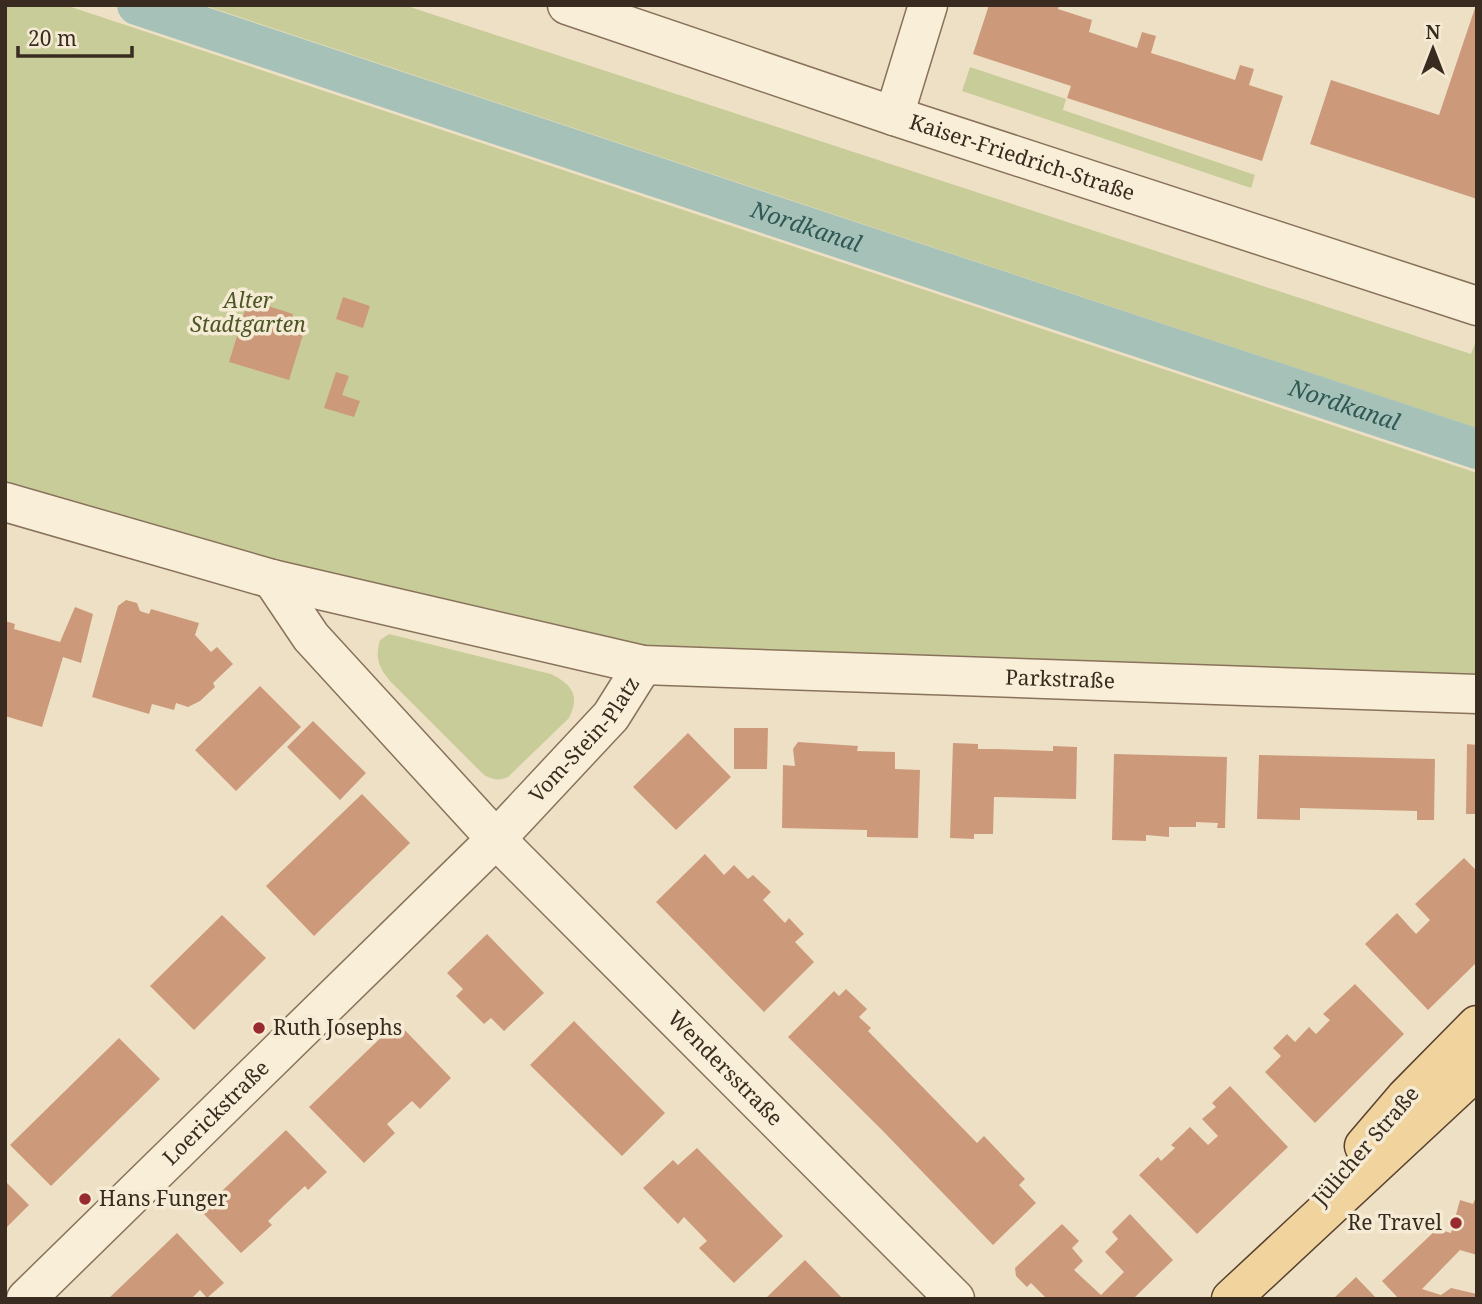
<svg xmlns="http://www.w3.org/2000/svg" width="1482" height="1304" font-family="'Noto Serif',serif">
<rect width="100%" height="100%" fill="#eee0c5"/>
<path fill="#c8cc98" d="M 5,5 L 65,5 L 1477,473 L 1477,681 L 677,657 L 233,552 L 5,487 Z
M 203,5 L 404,5 L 1471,354 L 1477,338 L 1477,428 Z
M 970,67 L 1066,99 L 1063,110 L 1255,175 L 1251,188 L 962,91 Z
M 389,634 L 551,674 C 573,685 580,696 569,718 L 508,777 C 499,781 494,780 484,775 L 390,681 C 378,666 375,658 380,640 Z"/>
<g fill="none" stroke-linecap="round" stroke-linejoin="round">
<path stroke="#a6c1b8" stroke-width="40" id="s1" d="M 137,5 L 1477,449"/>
</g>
<path fill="#cc9a7b" d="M 989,5 L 1059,5 L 1058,9 L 1092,20 L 1089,32 L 1137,48 L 1142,32 L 1156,36 L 1151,53 L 1183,63 L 1235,80 L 1240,65 L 1254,69 L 1249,85 L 1283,96 L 1262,161 L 1067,98 L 1071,86 L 973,54 Z
M 1476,5 L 1477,199 L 1310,144 L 1331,80 L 1439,115 Z
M 343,297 L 370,306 L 363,328 L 336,319 Z
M 265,305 L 293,314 L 291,321 L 306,325 L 289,380 L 229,362 L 246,307 L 263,312 Z
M 336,372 L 349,376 L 342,395 L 360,401 L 354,417 L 324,408 Z
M 126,600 L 137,603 L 140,611 L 149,614 L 151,609 L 199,623 L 195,635 L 211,652 L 217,647 L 233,664 L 213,683 L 215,687 L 200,701 L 188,707 L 176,703 L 174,710 L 152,704 L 149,714 L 92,697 L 118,606 Z
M 75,607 L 93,614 L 81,663 L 63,657 L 42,727 L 5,716 L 5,621 L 15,624 L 14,629 L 60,642 Z
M 260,686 L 301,727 L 236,791 L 195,750 Z
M 313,721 L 366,773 L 340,800 L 287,747 Z
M 734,728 L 768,728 L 767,769 L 734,769 Z
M 688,733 L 731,777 L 676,830 L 633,787 Z
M 798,742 L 858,746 L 857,751 L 895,752 L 895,769 L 920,770 L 918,838 L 867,837 L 867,830 L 782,828 L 783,765 L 795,766 L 793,749 Z
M 953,743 L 978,744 L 978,749 L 996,749 L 1053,751 L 1053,746 L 1077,747 L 1076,799 L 994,797 L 993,834 L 974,834 L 974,839 L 950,838 Z
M 1467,744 L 1477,745 L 1477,814 L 1466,814 Z
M 1114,754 L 1227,757 L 1225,828 L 1217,828 L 1218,823 L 1196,822 L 1196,827 L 1169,827 L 1169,837 L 1146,835 L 1146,841 L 1112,840 Z
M 1259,755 L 1435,759 L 1434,820 L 1417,820 L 1417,811 L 1300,808 L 1300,820 L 1257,819 Z
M 362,794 L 410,843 L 314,936 L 266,886 Z
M 705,854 L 724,875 L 734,865 L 748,879 L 753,875 L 771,892 L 763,900 L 785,923 L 789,918 L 804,934 L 795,942 L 814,962 L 764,1012 L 656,902 Z
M 1464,858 L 1477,871 L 1477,962 L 1428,1010 L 1365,944 L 1397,913 L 1416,934 L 1430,920 L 1415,904 Z
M 222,915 L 266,958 L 194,1030 L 150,986 Z
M 487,934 L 544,993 L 504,1031 L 491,1018 L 484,1024 L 456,996 L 463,989 L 447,973 Z
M 1355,984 L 1404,1034 L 1315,1123 L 1265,1072 L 1281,1056 L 1273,1048 L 1287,1034 L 1295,1042 L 1309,1027 L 1316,1034 L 1330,1020 L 1323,1014 Z
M 846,989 L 867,1009 L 859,1017 L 871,1028 L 868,1031 L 977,1143 L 984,1136 L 1025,1179 L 1019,1185 L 1036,1203 L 993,1245 L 881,1129 L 788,1037 L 834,991 L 839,996 Z
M 574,1021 L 665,1113 L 622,1156 L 530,1065 Z
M 397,1022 L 451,1078 L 420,1109 L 412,1101 L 387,1124 L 395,1133 L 364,1163 L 309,1107 Z
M 119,1038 L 160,1079 L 51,1186 L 10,1145 Z
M 1230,1086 L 1288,1147 L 1197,1234 L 1139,1175 L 1158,1157 L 1161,1161 L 1175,1148 L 1171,1145 L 1190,1127 L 1208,1145 L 1218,1136 L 1202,1119 L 1216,1107 L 1212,1103 Z
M 286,1130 L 327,1172 L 308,1190 L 305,1186 L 292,1198 L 268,1221 L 272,1225 L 241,1253 L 201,1211 Z
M 697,1148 L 783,1236 L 734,1283 L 699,1248 L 707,1241 L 684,1217 L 678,1224 L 643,1188 L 673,1160 L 678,1165 Z
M 5,1181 L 29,1205 L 5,1229 Z
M 1477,1194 L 1477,1255 L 1460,1250 L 1422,1289 L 1441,1295 L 1451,1288 L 1477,1294 L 1477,1299 L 1399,1299 L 1382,1281 L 1437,1229 L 1451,1233 L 1460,1200 L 1473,1204 Z
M 1130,1214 L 1173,1260 L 1133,1299 L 1047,1299 L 1031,1283 L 1027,1287 L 1016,1276 L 1015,1268 L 1062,1224 L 1079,1241 L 1072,1248 L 1083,1261 L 1074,1270 L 1101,1295 L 1124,1272 L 1105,1252 L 1118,1239 L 1112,1232 Z
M 177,1233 L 224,1283 L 207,1298 L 200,1290 L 191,1299 L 108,1299 Z
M 805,1260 L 843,1299 L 765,1299 Z
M 1356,1277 L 1377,1299 L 1333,1299 Z"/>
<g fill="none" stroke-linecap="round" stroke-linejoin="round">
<g stroke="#89725b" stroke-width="41">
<g id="minor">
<path id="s2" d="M 567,5 L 894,116 L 1477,306"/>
<path d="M 894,116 L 928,5"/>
<path id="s3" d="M 5,502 L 272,579 L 643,665 L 1477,694"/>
<path id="s4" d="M 272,579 L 311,637 L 496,839 L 955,1299"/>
<path id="s5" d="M 26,1299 L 496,839 L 611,716 L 643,665"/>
</g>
</g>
<g stroke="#57402f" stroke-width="41">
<path id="major" d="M 1364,1146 L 1405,1098 L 1477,1025
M 1231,1299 L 1477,1070"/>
</g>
<use href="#minor" stroke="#f9eed8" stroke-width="38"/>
<use href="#major" stroke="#f1d49d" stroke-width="38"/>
</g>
<g fill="#982b2f" stroke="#f5ebd4" stroke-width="2.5">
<circle cx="259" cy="1028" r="7"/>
<circle cx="85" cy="1199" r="7"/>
<circle cx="1456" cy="1223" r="7"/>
</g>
<g text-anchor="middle" stroke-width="7" stroke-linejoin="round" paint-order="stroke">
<g font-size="21" fill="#392b1f" stroke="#f5ebd4">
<text dy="7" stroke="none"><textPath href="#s2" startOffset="480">Kaiser-Friedrich-Straße</textPath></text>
<text dy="7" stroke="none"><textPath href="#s3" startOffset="1076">Parkstraße</textPath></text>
<text dy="7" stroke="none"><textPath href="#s5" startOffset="791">Vom-Stein-Platz</textPath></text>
<text dy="7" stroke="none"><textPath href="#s4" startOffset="668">Wendersstraße</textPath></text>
<text dy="7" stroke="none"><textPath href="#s5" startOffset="266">Loerickstraße</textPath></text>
<text transform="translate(1366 1146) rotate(-49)" y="7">Jülicher Straße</text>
</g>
<g font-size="21" font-style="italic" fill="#4b5525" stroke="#f5ebd4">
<text x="248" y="308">Alter<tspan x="248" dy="24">Stadtgarten</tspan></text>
</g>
<g font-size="21" fill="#392b1f" stroke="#f5ebd4" text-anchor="start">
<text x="273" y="1035">Ruth Josephs</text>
<text x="99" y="1206">Hans Funger</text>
<text x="1442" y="1230" text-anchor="end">Re Travel</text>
</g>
<g font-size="23" font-style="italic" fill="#2e5954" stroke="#f5ebd4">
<text dy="8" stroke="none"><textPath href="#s1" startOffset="705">Nordkanal</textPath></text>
<text dy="8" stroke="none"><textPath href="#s1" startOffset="1272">Nordkanal</textPath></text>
</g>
</g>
<rect width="1482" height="1304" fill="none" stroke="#392b1f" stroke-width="14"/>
<g transform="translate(1433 49)" stroke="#f5ebd4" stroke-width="5" paint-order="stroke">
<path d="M0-5L12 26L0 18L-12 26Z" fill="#392b1f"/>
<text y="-10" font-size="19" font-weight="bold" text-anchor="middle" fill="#392b1f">N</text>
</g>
<path d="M18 46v10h114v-10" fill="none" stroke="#392b1f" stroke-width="3.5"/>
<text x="28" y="46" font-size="21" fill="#392b1f" stroke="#f5ebd4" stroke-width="5" paint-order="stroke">20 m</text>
</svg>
